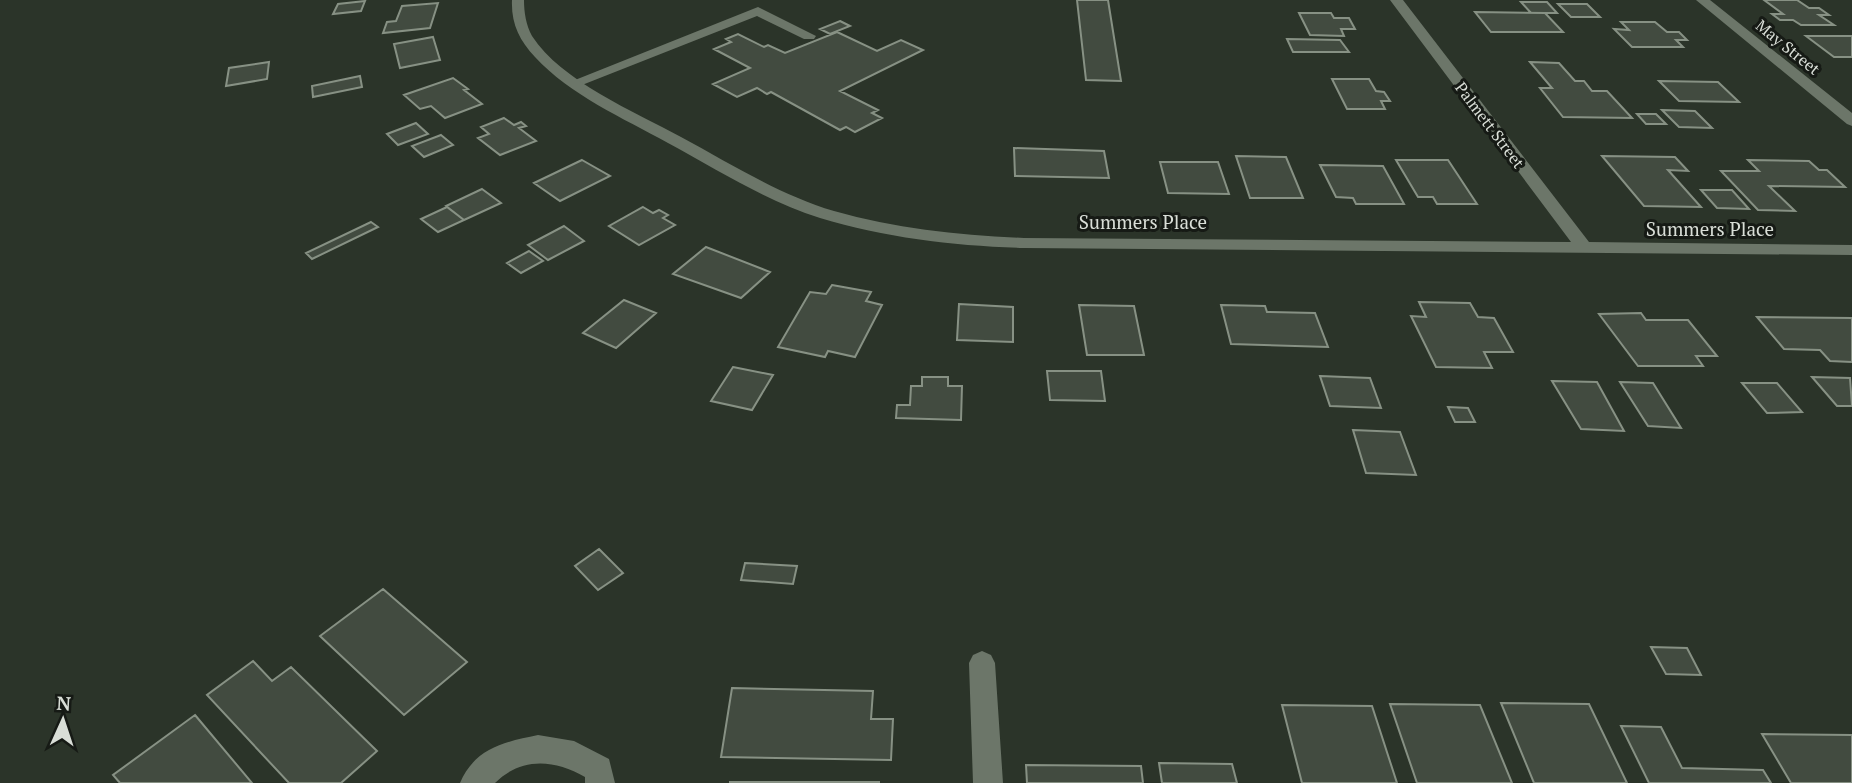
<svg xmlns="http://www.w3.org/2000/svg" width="1852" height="783" font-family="'PT Serif',serif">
<rect width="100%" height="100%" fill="#2b3429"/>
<path fill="#424b40" stroke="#879184" stroke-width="2" d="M 1077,0 L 1108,0 L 1121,81 L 1086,80 Z
M 1764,0 L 1797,0 L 1809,8 L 1819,8 L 1829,15 L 1819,15 L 1834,25 L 1801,25 L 1793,20 L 1780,20 L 1772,14 L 1783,14 Z
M 365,1 L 361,11 L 333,14 L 338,4 Z
M 1521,2 L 1547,2 L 1557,13 L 1531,13 Z
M 438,3 L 430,28 L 383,33 L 387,22 L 396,21 L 402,6 Z
M 1558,4 L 1587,4 L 1600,17 L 1571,17 Z
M 1475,12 L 1545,13 L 1563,32 L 1491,32 Z
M 1299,13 L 1331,13 L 1334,18 L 1349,18 L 1355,29 L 1341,29 L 1344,36 L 1310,35 Z
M 840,21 L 850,26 L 830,34 L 820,29 Z
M 1621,22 L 1655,22 L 1667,32 L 1679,32 L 1687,40 L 1676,40 L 1683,47 L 1632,47 L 1614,29 L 1629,30 Z
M 837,32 L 877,51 L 901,40 L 923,50 L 840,91 L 878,110 L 872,113 L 882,118 L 855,132 L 846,127 L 840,130 L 771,92 L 767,94 L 757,88 L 737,97 L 713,84 L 750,68 L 714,49 L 731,42 L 726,39 L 738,34 L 764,47 L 768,45 L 785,53 Z
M 1806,36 L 1852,36 L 1852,57 L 1834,57 Z
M 433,37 L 440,60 L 400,68 L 394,44 Z
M 1287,39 L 1340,40 L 1349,52 L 1293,52 Z
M 269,62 L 267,79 L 226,86 L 229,68 Z
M 1530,62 L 1559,63 L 1575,81 L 1584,81 L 1592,91 L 1607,91 L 1632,118 L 1563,117 L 1540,88 L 1552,88 Z
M 360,76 L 362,87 L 313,97 L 312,86 Z
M 453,78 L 468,89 L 464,90 L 482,104 L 445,118 L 431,106 L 420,109 L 404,95 Z
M 1332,79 L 1369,79 L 1376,91 L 1384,92 L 1390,101 L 1381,101 L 1385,109 L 1347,109 Z
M 1659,81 L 1718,82 L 1739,102 L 1679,101 Z
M 1662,110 L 1695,111 L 1712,128 L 1679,127 Z
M 1637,114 L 1656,114 L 1666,124 L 1646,124 Z
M 504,118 L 514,125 L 521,122 L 526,126 L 519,128 L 536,141 L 500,155 L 478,138 L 489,134 L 481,127 Z
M 416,123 L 428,134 L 398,145 L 387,134 Z
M 441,135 L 453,145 L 424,157 L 412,146 Z
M 1014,148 L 1104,151 L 1109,178 L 1015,176 Z
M 1236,156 L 1286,157 L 1303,198 L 1250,198 Z
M 1602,156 L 1675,157 L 1688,171 L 1668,170 L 1701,207 L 1644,206 Z
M 582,160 L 610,176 L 560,201 L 534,183 Z
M 1396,160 L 1448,160 L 1477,204 L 1437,204 L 1433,197 L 1418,197 Z
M 1748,160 L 1809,161 L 1819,170 L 1827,170 L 1845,187 L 1769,186 L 1795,211 L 1758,210 L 1721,171 L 1759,171 Z
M 1160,162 L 1218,162 L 1229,194 L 1168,193 Z
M 1320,165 L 1383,166 L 1404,204 L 1356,204 L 1353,198 L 1336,197 Z
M 482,189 L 501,203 L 464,220 L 446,206 Z
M 1701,190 L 1732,190 L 1749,209 L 1717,208 Z
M 447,207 L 464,220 L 438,232 L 421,219 Z
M 643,207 L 653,213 L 659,210 L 668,215 L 663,218 L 675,225 L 639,245 L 609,226 Z
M 371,222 L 378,227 L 312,259 L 306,253 Z
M 564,226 L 584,241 L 548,260 L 528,245 Z
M 706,247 L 770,272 L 741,298 L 673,274 Z
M 529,251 L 543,261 L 521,273 L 507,263 Z
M 832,285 L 871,292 L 866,301 L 882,305 L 855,357 L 828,351 L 825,357 L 778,347 L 810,292 L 826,294 Z
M 624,300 L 656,313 L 616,348 L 583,333 Z
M 1419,302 L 1470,303 L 1478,317 L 1494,318 L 1513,352 L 1484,352 L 1492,368 L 1436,367 L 1411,316 L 1426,317 Z
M 959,304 L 1013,307 L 1013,342 L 957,340 Z
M 1079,305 L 1134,306 L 1144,355 L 1087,355 Z
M 1221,305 L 1265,306 L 1267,312 L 1315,313 L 1328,347 L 1231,344 Z
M 1641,313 L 1646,320 L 1688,320 L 1717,356 L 1696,356 L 1703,366 L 1638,366 L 1599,314 Z
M 1757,317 L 1852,318 L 1852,362 L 1830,361 L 1820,350 L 1784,349 Z
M 733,367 L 773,375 L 752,410 L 711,401 Z
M 1047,371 L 1101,371 L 1105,401 L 1050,400 Z
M 1320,376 L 1370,378 L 1381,408 L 1330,406 Z
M 922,377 L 948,377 L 948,386 L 962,386 L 961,420 L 896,418 L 897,405 L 910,405 L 911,386 L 922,386 Z
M 1812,377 L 1850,378 L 1852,406 L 1837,406 Z
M 1552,381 L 1597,382 L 1624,431 L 1581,429 Z
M 1620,382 L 1653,383 L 1681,428 L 1648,426 Z
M 1742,383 L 1777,383 L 1802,412 L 1767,413 Z
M 1448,407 L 1468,408 L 1475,422 L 1455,422 Z
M 1353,430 L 1400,432 L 1416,475 L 1366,473 Z
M 599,549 L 623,573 L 598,590 L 575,566 Z
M 745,563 L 797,566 L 793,584 L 741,580 Z
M 383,589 L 467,662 L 404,715 L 320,636 Z
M 1651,647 L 1687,648 L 1701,675 L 1666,674 Z
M 253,661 L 272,681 L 291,667 L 377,751 L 341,783 L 289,783 L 207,695 Z
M 732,688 L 873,691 L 871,719 L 893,719 L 891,760 L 721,757 Z
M 1501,703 L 1589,704 L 1627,783 L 1534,783 Z
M 1390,704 L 1480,705 L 1512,783 L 1417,783 Z
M 1282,705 L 1372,706 L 1397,783 L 1302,783 Z
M 195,715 L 252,783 L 120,783 L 113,775 Z
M 1621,726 L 1661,727 L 1682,768 L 1763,770 L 1771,783 L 1649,783 Z
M 1762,734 L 1852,735 L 1852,783 L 1791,783 Z
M 1159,763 L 1232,764 L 1237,783 L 1162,783 Z
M 1026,765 L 1141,766 L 1143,783 L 1027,783 Z
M 730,782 L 880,782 L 730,783 Z"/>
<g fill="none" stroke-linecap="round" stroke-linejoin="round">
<path fill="#6c7669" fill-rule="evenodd" d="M 758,7 L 816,36 L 814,39 L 804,39 L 757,16 L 582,85 L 577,86 L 570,82 Z
M 982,651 L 991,655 L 995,663 L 1003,783 L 973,783 L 969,663 L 973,655 Z"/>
<path fill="#6c7669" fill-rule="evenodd" d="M 512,0 L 524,0 C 524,12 526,25 532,36 C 561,81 635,112 681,137 C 731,164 780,195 834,211 C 896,229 960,235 1024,238 L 1571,242 L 1390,0 L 1403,0 L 1589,242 L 1852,245 L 1852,255 L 1024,248 C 955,246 886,238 820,218 C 766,201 718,170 668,143 C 623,118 570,95 535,57 C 519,40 511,23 512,0 Z
M 1696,0 L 1710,0 L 1852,113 L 1852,126 L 1847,124 Z
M 538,735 L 574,741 L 609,759 L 615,783 L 585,783 L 585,777 C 554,759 521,757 495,783 L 460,783 C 475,748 504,742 538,735 Z"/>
</g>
<g text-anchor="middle" stroke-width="6" stroke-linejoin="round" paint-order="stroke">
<g font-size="16" fill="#d9ded7" stroke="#161a15">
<text transform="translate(1788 47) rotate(39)" y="6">May Street</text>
<text transform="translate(1490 125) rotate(53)" y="6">Palmett Street</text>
</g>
<g font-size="19" fill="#d9ded7" stroke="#161a15">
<text x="1143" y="229">Summers Place</text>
<text x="1710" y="236">Summers Place</text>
</g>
</g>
<g transform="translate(63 720) rotate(3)" stroke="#161a15" stroke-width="5" paint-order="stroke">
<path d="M0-5L12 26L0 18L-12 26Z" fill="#d9ded7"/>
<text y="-10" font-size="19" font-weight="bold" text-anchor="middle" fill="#d9ded7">N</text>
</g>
</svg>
